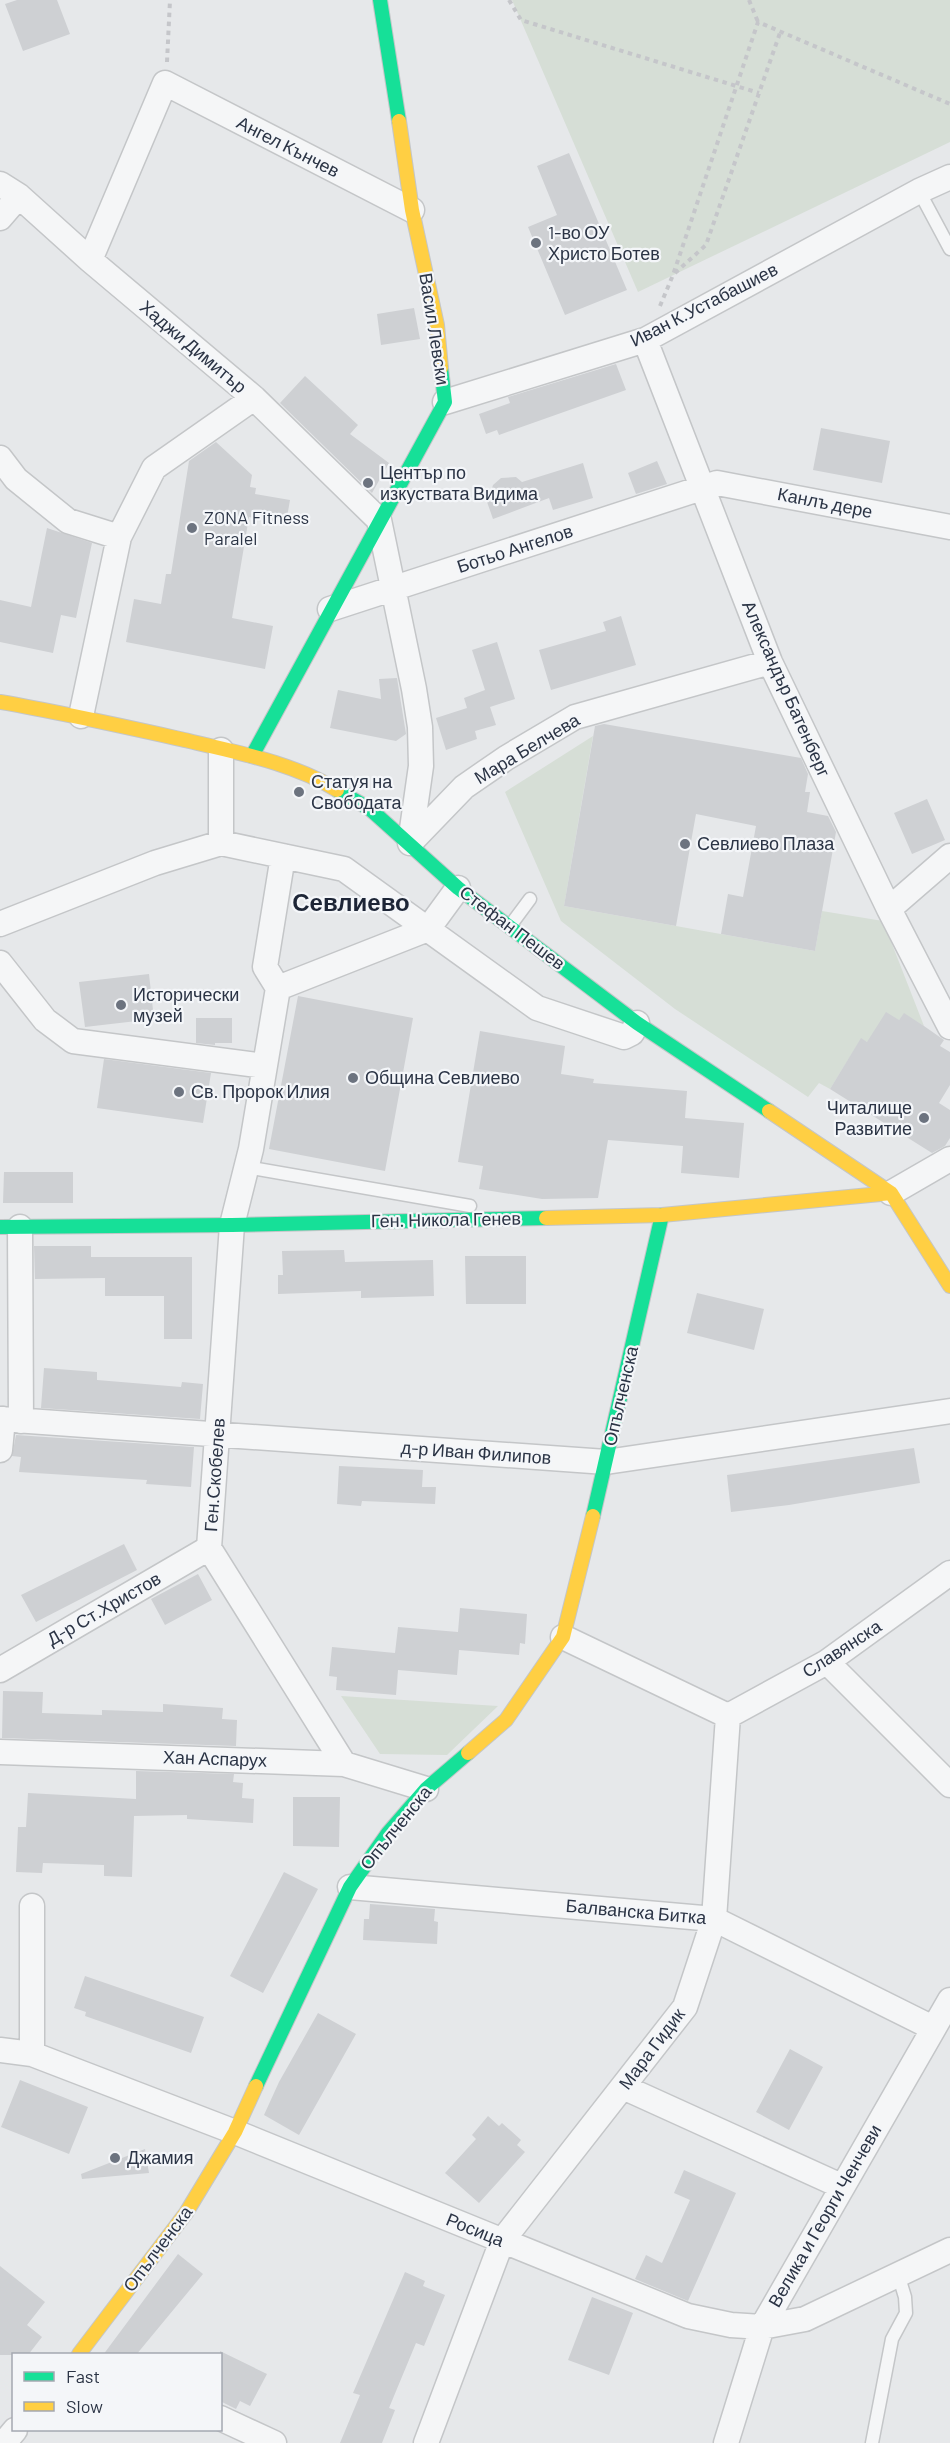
<svg xmlns="http://www.w3.org/2000/svg" width="950" height="2443" font-family="Barlow,sans-serif">
<rect width="100%" height="100%" fill="#e6e8ea"/>
<path fill="#d6ded6" d="M 512,0 L 950,0 L 950,142 L 638,292 Z
M 593,736 L 564,906 L 815,951 L 822,911 L 883,921 L 924,1026 L 904,1014 L 899,1020 L 867,1042 L 861,1039 L 830,1089 L 819,1083 L 808,1097 L 675,1009 L 561,921 L 505,792 Z
M 341,1696 L 498,1706 L 447,1755 L 380,1754 Z"/>
<path fill="#ced0d3" d="M 17,0 L 57,0 L 70,34 L 23,51 L 5,4 Z
M 569,153 L 627,290 L 565,315 L 528,227 L 557,215 L 537,166 Z
M 414,308 L 420,339 L 381,345 L 377,314 Z
M 616,364 L 626,390 L 499,435 L 497,430 L 486,434 L 479,414 L 510,403 L 508,397 Z
M 305,376 L 358,425 L 350,434 L 389,463 L 372,493 L 280,403 Z
M 821,428 L 890,441 L 882,483 L 813,470 Z
M 216,442 L 252,475 L 250,487 L 256,488 L 255,494 L 290,500 L 286,523 L 249,517 L 232,618 L 273,626 L 265,669 L 126,642 L 134,599 L 161,604 L 166,574 L 171,574 L 189,461 Z
M 657,461 L 667,484 L 636,494 L 628,473 Z
M 583,463 L 593,498 L 553,510 L 549,498 L 493,519 L 486,499 L 490,495 L 493,485 L 501,478 L 516,477 L 522,482 Z
M 47,528 L 92,543 L 76,618 L 61,615 L 53,653 L 0,642 L 0,600 L 31,607 Z
M 621,616 L 636,665 L 551,690 L 539,650 L 606,631 L 603,622 Z
M 497,642 L 515,699 L 490,707 L 496,725 L 475,731 L 477,739 L 446,750 L 436,718 L 467,708 L 464,698 L 485,690 L 472,650 Z
M 397,678 L 406,734 L 396,741 L 330,728 L 338,690 L 381,699 L 379,679 Z
M 604,724 L 801,758 L 808,774 L 805,792 L 810,792 L 807,812 L 828,816 L 836,832 L 815,951 L 721,934 L 728,894 L 743,897 L 756,826 L 696,814 L 676,926 L 564,906 L 595,726 Z
M 927,799 L 945,840 L 912,854 L 894,813 Z
M 149,974 L 154,1019 L 85,1027 L 79,982 Z
M 298,996 L 413,1018 L 385,1171 L 269,1149 Z
M 886,1012 L 899,1020 L 904,1013 L 924,1026 L 944,1040 L 940,1046 L 950,1052 L 950,1085 L 939,1103 L 950,1110 L 950,1138 L 945,1146 L 932,1153 L 830,1089 L 861,1038 L 867,1042 Z
M 196,1018 L 232,1018 L 232,1043 L 215,1043 L 215,1045 L 196,1043 Z
M 480,1031 L 565,1046 L 561,1074 L 594,1079 L 593,1083 L 687,1091 L 685,1118 L 744,1123 L 739,1178 L 681,1173 L 683,1146 L 608,1140 L 598,1198 L 542,1199 L 479,1189 L 483,1166 L 458,1162 Z
M 104,1059 L 211,1073 L 203,1123 L 97,1108 Z
M 4,1172 L 73,1172 L 73,1203 L 3,1203 Z
M 34,1246 L 91,1246 L 91,1257 L 192,1257 L 192,1339 L 164,1339 L 164,1296 L 105,1296 L 105,1278 L 35,1279 Z
M 344,1250 L 345,1262 L 433,1260 L 434,1296 L 361,1298 L 361,1291 L 278,1294 L 278,1275 L 283,1275 L 282,1251 Z
M 465,1256 L 526,1256 L 526,1304 L 466,1304 Z
M 697,1293 L 764,1309 L 754,1350 L 687,1333 Z
M 44,1368 L 97,1372 L 97,1380 L 181,1387 L 182,1382 L 203,1384 L 200,1419 L 41,1408 Z
M 16,1435 L 194,1447 L 191,1487 L 146,1484 L 147,1480 L 19,1472 L 21,1457 L 12,1456 Z
M 914,1448 L 920,1483 L 789,1505 L 731,1512 L 727,1475 Z
M 339,1466 L 423,1470 L 422,1487 L 436,1487 L 435,1504 L 362,1501 L 361,1506 L 337,1504 Z
M 124,1544 L 137,1570 L 36,1622 L 21,1595 Z
M 198,1574 L 212,1600 L 165,1625 L 151,1599 Z
M 460,1608 L 527,1614 L 525,1644 L 520,1643 L 519,1655 L 459,1650 L 457,1675 L 398,1670 L 396,1695 L 336,1690 L 337,1677 L 329,1676 L 332,1647 L 395,1653 L 398,1627 L 458,1632 Z
M 3,1691 L 43,1692 L 42,1713 L 102,1715 L 102,1710 L 163,1712 L 163,1704 L 223,1708 L 222,1719 L 237,1720 L 236,1746 L 2,1738 Z
M 136,1771 L 234,1774 L 233,1782 L 243,1783 L 242,1798 L 254,1799 L 253,1823 L 187,1819 L 187,1815 L 134,1816 L 132,1877 L 104,1876 L 104,1865 L 43,1863 L 42,1873 L 16,1872 L 18,1827 L 26,1827 L 28,1793 L 136,1799 Z
M 293,1797 L 340,1797 L 339,1847 L 293,1846 Z
M 284,1872 L 318,1889 L 263,1993 L 230,1976 Z
M 370,1904 L 435,1909 L 434,1921 L 438,1922 L 437,1944 L 363,1940 L 364,1919 L 369,1919 Z
M 85,1976 L 204,2017 L 191,2053 L 85,2016 L 86,2012 L 74,2008 Z
M 318,2013 L 356,2034 L 299,2135 L 264,2115 L 279,2082 Z
M 790,2049 L 823,2067 L 789,2130 L 756,2112 Z
M 20,2080 L 88,2107 L 69,2154 L 1,2127 Z
M 488,2116 L 499,2126 L 502,2123 L 521,2140 L 517,2145 L 525,2152 L 479,2203 L 445,2173 L 476,2139 L 472,2135 Z
M 145,2149 L 149,2173 L 82,2179 L 81,2174 Z
M 684,2170 L 736,2193 L 688,2301 L 635,2279 L 646,2255 L 662,2263 L 690,2200 L 674,2193 Z
M 178,2254 L 203,2274 L 136,2355 L 103,2355 Z
M 0,2266 L 45,2302 L 27,2325 L 42,2337 L 28,2355 L 0,2355 Z
M 405,2272 L 425,2281 L 423,2286 L 445,2295 L 424,2346 L 416,2343 L 389,2408 L 395,2410 L 382,2443 L 340,2443 L 360,2395 L 353,2393 Z
M 592,2297 L 633,2313 L 609,2375 L 568,2360 Z
M 220,2351 L 267,2374 L 250,2406 L 240,2401 L 236,2409 L 220,2401 Z"/>
<g fill="none" stroke-linecap="round" stroke-linejoin="round">
<g stroke="#c4c6c8" stroke-width="15">
<path id="lane" d="M 919,191 L 950,249
M 510,926 L 530,899
M 246,1167 L 470,1206
M 872,2443 L 892,2339 L 906,2313 L 905,2297 L 898,2274"/>
</g>
<g stroke="#c4c6c8" stroke-width="27">
<path id="street" d="M 0,184 L 19,196 L 90,260 L 254,398 L 379,520 L 414,689 L 420,727 L 421,766 L 410,843
M 0,218 L 19,196
M 90,260 L 165,83 L 412,210
M 645,340 L 770,662 L 889,909 L 950,1027
M 445,402 L 645,340 L 919,191 L 950,177
M 0,458 L 16,479 L 68,521 L 119,537
M 330,609 L 717,483 L 950,527
M 81,716 L 119,537 L 154,468 L 254,398
M 221,843 L 221,750
M 410,843 L 464,787 L 506,758 L 575,717 L 770,662
M 889,909 L 950,856
M 0,924 L 155,863 L 221,843 L 344,869 L 537,1008 L 624,1037 L 632,1033 L 637,1023
M 0,963 L 45,1020 L 73,1041 L 264,1066
M 278,988 L 265,967 L 283,856
M 891,1193 L 950,1159
M 20,1227 L 21,1421
M 0,1419 L 606,1462 L 950,1411
M 0,1450 L 3,1419
M 827,1662 L 950,1785
M 0,1670 L 209,1548
M 728,1716 L 827,1662 L 950,1573
M 0,1752 L 344,1764 L 426,1789
M 344,1764 L 209,1548 L 232,1225 L 251,1149 L 278,988 L 428,929 L 458,888
M 350,1887 L 714,1919 L 933,2028
M 0,2050 L 32,2054 L 235,2132 L 688,2316 L 731,2325 L 762,2327 L 805,2319 L 950,2250
M 32,2054 L 32,1906
M 623,2087 L 841,2186
M 220,2418 L 274,2443
M 4,2443 L 15,2430
M 426,2443 L 502,2241 L 685,2007 L 714,1919 L 728,1716 L 563,1637
M 726,2443 L 762,2327 L 950,2000"/>
</g>
<g stroke="#c4c6c8" stroke-width="16">
<path id="fast" d="M 380,0 L 399,121
M 252,756 L 445,402 L 441,368
M 337,790 L 370,809 L 458,888 L 637,1023 L 769,1111
M 0,1227 L 232,1225 L 546,1218
M 593,1516 L 662,1215
M 256,2086 L 350,1887 L 388,1833 L 426,1789 L 468,1753"/>
</g>
<g stroke="#c4c6c8" stroke-width="16">
<path id="slow" d="M 399,121 L 412,210 L 437,325 L 441,368
M 0,702 C 64,713 126,727 189,741 C 239,753 293,763 337,790
M 769,1111 L 891,1193 L 950,1286
M 546,1218 L 662,1215 L 891,1193
M 468,1753 L 506,1720 L 563,1637 L 593,1516
M 79,2354 L 186,2213 L 235,2132 L 256,2086"/>
</g>
<path stroke="#c5c6ca" stroke-width="4" stroke-dasharray="4.5 4.5" stroke-linecap="butt" d="M 509,0 L 521,20 L 759,93
M 749,0 L 758,22
M 167,62 L 170,0
M 675,273 L 706,245 L 781,30
M 660,306 L 673,275 L 758,22 L 950,104"/>
<use href="#lane" stroke="#f5f6f7" stroke-width="12"/>
<use href="#street" stroke="#f5f6f7" stroke-width="24"/>
<use href="#fast" stroke="#16e098" stroke-width="14"/>
<use href="#slow" stroke="#ffcf43" stroke-width="14"/>
</g>
<g fill="#6c737f" stroke="#f4f6f9" stroke-width="2">
<circle cx="536" cy="243" r="6"/>
<circle cx="368" cy="483" r="6"/>
<circle cx="192" cy="528" r="6"/>
<circle cx="299" cy="792" r="6"/>
<circle cx="685" cy="844" r="6"/>
<circle cx="121" cy="1005" r="6"/>
<circle cx="353" cy="1078" r="6"/>
<circle cx="179" cy="1092" r="6"/>
<circle cx="924" cy="1118" r="6"/>
<circle cx="115" cy="2158" r="6"/>
</g>
<g text-anchor="middle" stroke-width="4.5" stroke-linejoin="round" paint-order="stroke">
<g font-size="18" fill="#2b3445" stroke="#f4f6f9">
<text transform="translate(288 147) rotate(27)" y="6">Ангел Кънчев</text>
<text transform="translate(704 305) rotate(-27)" y="6">Иван К.Устабашиев</text>
<text transform="translate(434 329) rotate(81)" y="6">Васил Левски</text>
<text transform="translate(193 347) rotate(40)" y="6">Хаджи Димитър</text>
<text transform="translate(825 503) rotate(11)" y="6">Канлъ дере</text>
<text transform="translate(515 549) rotate(-18)" y="6">Ботьо Ангелов</text>
<text transform="translate(786 689) rotate(66)" y="6">Александър Батенберг</text>
<text transform="translate(527 749) rotate(-31)" y="6">Мара Белчева</text>
<text transform="translate(512 928) rotate(37)" y="6">Стефан Пешев</text>
<text transform="translate(446 1220) rotate(-1)" y="6">Ген. Никола Генев</text>
<text transform="translate(621 1396) rotate(-77)" y="6">Опълченска</text>
<text transform="translate(476 1453) rotate(4)" y="6">д-р Иван Филипов</text>
<text transform="translate(215 1475) rotate(-86)" y="6">Ген.Скобелев</text>
<text transform="translate(104 1609) rotate(-30)" y="6">Д-р Ст.Христов</text>
<text transform="translate(842 1649) rotate(-33)" y="6">Славянска</text>
<text transform="translate(215 1759) rotate(2)" y="6">Хан Аспарух</text>
<text transform="translate(396 1828) rotate(-51)" y="6">Опълченска</text>
<text transform="translate(636 1912) rotate(5)" y="6">Балванска Битка</text>
<text transform="translate(652 2049) rotate(-53)" y="6">Мара Гидик</text>
<text transform="translate(825 2216) rotate(-60)" y="6">Велика и Георги Ченчеви</text>
<text transform="translate(475 2230) rotate(22)" y="6">Росица</text>
<text transform="translate(158 2249) rotate(-53)" y="6">Опълченска</text>
</g>
<g font-size="18" fill="#2b3445" stroke="#f4f6f9" text-anchor="start">
<text x="548" y="239">1-во ОУ<tspan x="548" dy="21">Христо Ботев</tspan></text>
<text x="380" y="479">Център по<tspan x="380" dy="21">изкуствата Видима</tspan></text>
<text x="204" y="524">ZONA Fitness<tspan x="204" dy="21">Paralel</tspan></text>
<text x="311" y="788">Статуя на<tspan x="311" dy="21">Свободата</tspan></text>
<text x="697" y="850">Севлиево Плаза</text>
<text x="133" y="1001">Исторически<tspan x="133" dy="21">музей</tspan></text>
<text x="365" y="1084">Община Севлиево</text>
<text x="191" y="1098">Св. Пророк Илия</text>
<text x="912" y="1114" text-anchor="end">Читалище<tspan x="912" dy="21">Развитие</tspan></text>
<text x="127" y="2164">Джамия</text>
</g>
<g font-size="24" font-weight="bold" fill="#1d2536" stroke="#f4f6f9">
<text x="351" y="911">Севлиево</text>
</g>
</g>
<rect x="12" y="2353" width="210" height="78" fill="#f4f6f9" stroke="#a4a8b1" stroke-width="1.5"/>
<rect x="24" y="2372" width="30" height="9" fill="#16e098" stroke="#a4a8b1" stroke-width="1.5"/>
<text x="66" y="2383" font-size="18" fill="#2b3445">Fast</text>
<rect x="24" y="2402" width="30" height="9" fill="#ffcf43" stroke="#a4a8b1" stroke-width="1.5"/>
<text x="66" y="2413" font-size="18" fill="#2b3445">Slow</text>
</svg>
